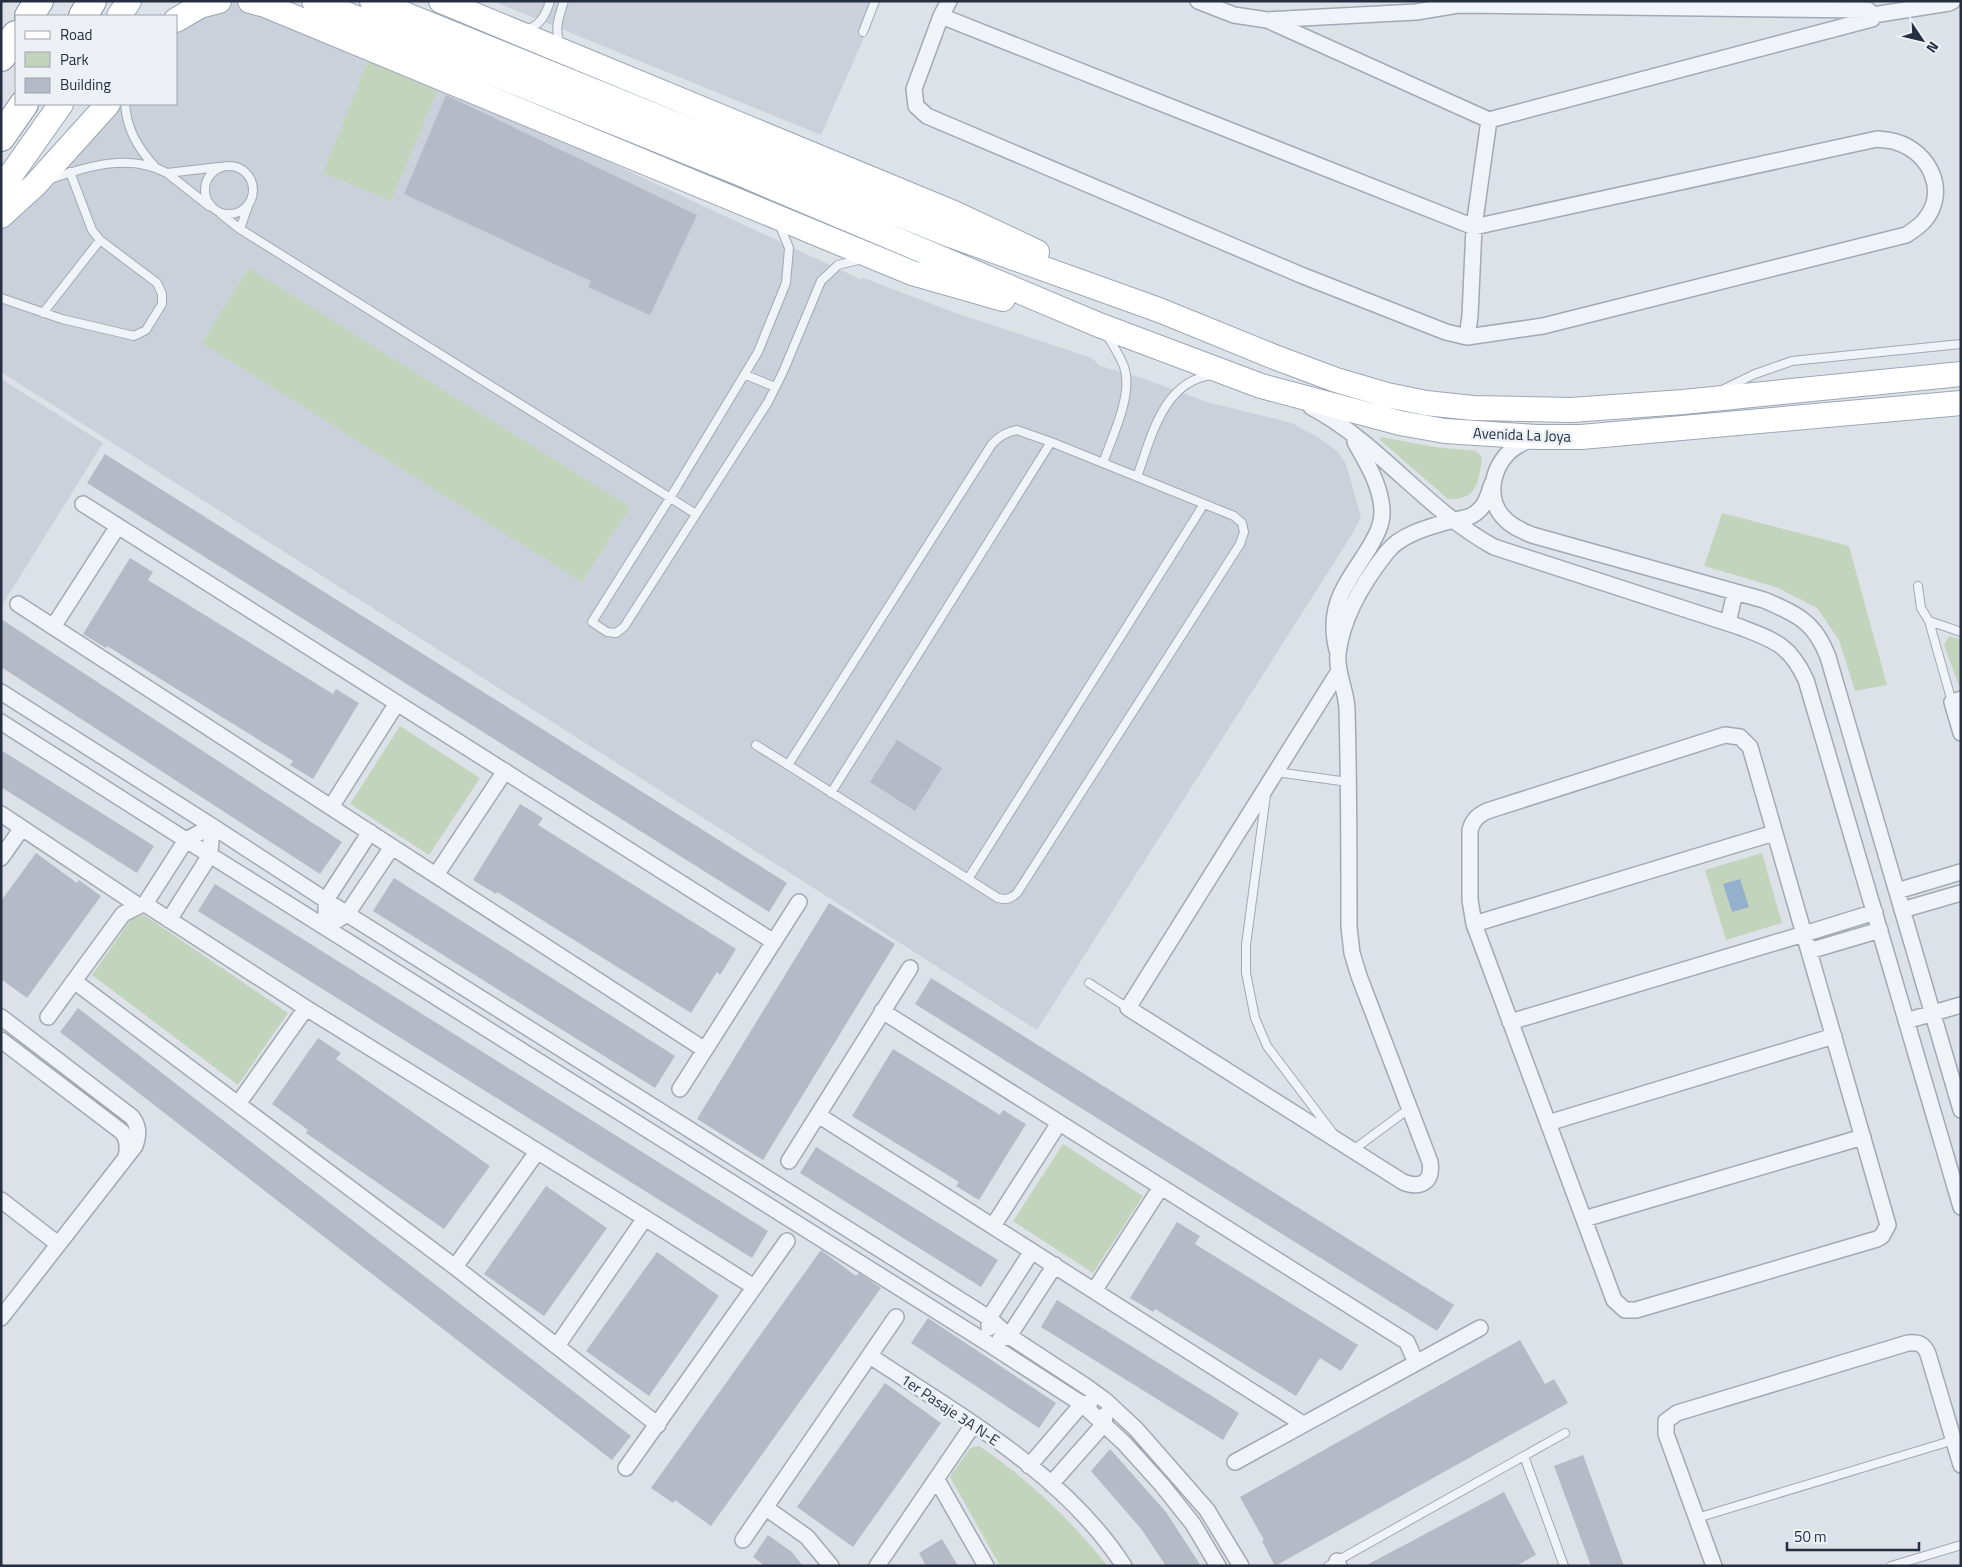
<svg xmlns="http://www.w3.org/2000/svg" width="1962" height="1567" font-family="'Titillium Web',sans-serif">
<rect width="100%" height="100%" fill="#dde2e9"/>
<path fill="#cbd1db" d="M 184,1 L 264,1 L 860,279 L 864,278 L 953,312 L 1092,358 L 1100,366 L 1139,377 L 1207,402 L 1292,423 L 1319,438 L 1337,451 L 1346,464 L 1361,517 L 1353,533 L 1037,1030 L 1,372 L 1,220 L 98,104 L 176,104 L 176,16 L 171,16 Z
M 493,1 L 880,1 L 821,135 Z
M 1,379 L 103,443 L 1,607 Z"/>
<path fill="#c3d4bd" d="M 368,61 L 437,91 L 391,201 L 323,173 Z
M 249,268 L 630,507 L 582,582 L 202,343 Z
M 1381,437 L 1435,447 L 1476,451 L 1482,457 C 1479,480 1478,501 1448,499 L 1380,440 Z
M 1722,513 L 1849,546 L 1887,685 L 1855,691 L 1839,640 L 1817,608 L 1776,587 L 1704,566 Z
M 1949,636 L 1961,640 L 1961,691 L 1944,645 Z
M 400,726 L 480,778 L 429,855 L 350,804 Z
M 1762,853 L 1782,923 L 1726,940 L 1705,870 Z
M 144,915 L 288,1013 L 238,1085 L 92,975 L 131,919 Z
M 1063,1144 L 1143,1196 L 1093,1273 L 1013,1221 Z
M 979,1446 C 1028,1479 1069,1518 1106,1564 L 1106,1566 L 1000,1566 L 950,1477 L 970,1448 Z"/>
<path fill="#94b0cd" d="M 1740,879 L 1749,907 L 1732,912 L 1723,884 Z"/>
<path fill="#b4bbc6" d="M 446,95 L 697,215 L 650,315 L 588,287 L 591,281 L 404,194 Z
M 105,454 L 787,883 L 769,912 L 87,483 Z
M 130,558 L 153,572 L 148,580 L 333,694 L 336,689 L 359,703 L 313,779 L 290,765 L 293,761 L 107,646 L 106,648 L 83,634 Z
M 1,619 L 342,842 L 320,874 L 1,667 Z
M 897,740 L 942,768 L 915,811 L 870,782 Z
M 1,750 L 154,846 L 137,873 L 1,787 Z
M 520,804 L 543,818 L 538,825 L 736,949 L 720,975 L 717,972 L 691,1013 L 497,892 L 496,894 L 473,880 Z
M 36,853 L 77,883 L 79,880 L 101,896 L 27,998 L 1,979 L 1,901 Z
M 394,878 L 675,1056 L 655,1088 L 373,911 Z
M 215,884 L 768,1231 L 752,1258 L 198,911 Z
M 829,903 L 895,944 L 763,1160 L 697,1119 Z
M 931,978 L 1454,1305 L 1437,1331 L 915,1004 Z
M 78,1008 L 631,1436 L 612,1460 L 60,1032 Z
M 318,1038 L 341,1053 L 336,1059 L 490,1166 L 444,1229 L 306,1133 L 308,1130 L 272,1104 Z
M 893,1049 L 1000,1115 L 1003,1110 L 1026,1124 L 979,1200 L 956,1186 L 959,1182 L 852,1116 Z
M 816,1147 L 998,1260 L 981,1287 L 800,1173 Z
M 546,1186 L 607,1228 L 544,1316 L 484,1274 Z
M 1177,1222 L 1200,1236 L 1195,1244 L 1358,1345 L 1341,1371 L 1320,1358 L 1296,1396 L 1155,1309 L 1153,1312 L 1130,1298 Z
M 821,1250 L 856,1276 L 859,1273 L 881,1288 L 711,1526 L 675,1500 L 673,1503 L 651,1488 Z
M 657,1252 L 719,1296 L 649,1396 L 586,1351 Z
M 1057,1300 L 1239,1413 L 1223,1440 L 1041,1327 Z
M 928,1318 L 1056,1403 L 1039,1428 L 911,1343 Z
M 1520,1340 L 1545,1384 L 1554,1379 L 1568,1403 L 1275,1566 L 1262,1541 L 1264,1540 L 1240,1497 Z
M 885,1383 L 941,1423 L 853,1547 L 797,1507 Z
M 1110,1449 L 1166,1512 L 1201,1566 L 1166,1566 L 1142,1530 L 1091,1471 Z
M 1583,1455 L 1624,1566 L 1591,1566 L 1554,1466 Z
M 1504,1492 L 1536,1555 L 1516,1566 L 1365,1566 Z
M 768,1535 L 792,1552 L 803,1566 L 765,1566 L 753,1557 Z
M 942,1539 L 958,1566 L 926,1566 L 919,1553 Z"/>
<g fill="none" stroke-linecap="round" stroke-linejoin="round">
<g stroke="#a2a9b3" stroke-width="10">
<path id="lane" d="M 525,30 C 540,26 546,15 550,1
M 863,32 L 875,1
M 560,44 C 554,29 559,16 564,1
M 125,104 C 127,130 138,148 155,167
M205 190a24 24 0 1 1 48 0a24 24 0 1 1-48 0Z
M 51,179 C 88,166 130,153 167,173
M 209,206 L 167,173 L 219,167
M 221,214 L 240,229 L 248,206
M 780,226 L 789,248 L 786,283 L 758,352 L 670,498 L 592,622 L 607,632 L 616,633 L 624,627 L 768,402 L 783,372 L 821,281 L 838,265 L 862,259
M 240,229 L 696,514
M 1,298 L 62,319 L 134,336 L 146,330 L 162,304 L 162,294 L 157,283 L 100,240 L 92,230 L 70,172
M 43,313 L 100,240
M 746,375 L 775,387
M 1724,389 L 1755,374 L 1792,361 L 1961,344
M 1017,430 L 1051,442 L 1234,516 L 1242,523 L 1244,532 L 1240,544 L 1017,893 C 1011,899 1006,900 998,898 L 788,765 L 992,444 C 1000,436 1006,432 1017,430 Z
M 1103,463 C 1112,437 1132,397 1125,370 C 1122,358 1113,346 1107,335
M 1137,477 C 1151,438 1163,380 1213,375
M 1918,586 L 1921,608 L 1929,621 L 1952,702
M 1929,621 L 1961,632
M 756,745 L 788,765
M 1276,772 L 1348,782
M 831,793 L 1051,442
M 1266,795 L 1246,945 L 1246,973 L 1255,1018 L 1267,1046 L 1332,1132
M 968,879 L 1204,504
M 1089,983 L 1128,1008
M 1353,1150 L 1410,1108
M 1524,1456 L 1564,1566
M 1697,1518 L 1954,1440
M 1328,1566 L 1565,1433
M 1891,1566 L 1961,1545"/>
</g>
<g stroke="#a2a9b3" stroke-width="18">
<path id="street" d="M 949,1 L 941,16 L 914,89 L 916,106 L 927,116 L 1301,275 L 1446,332 L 1467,337 L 1470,316 L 1474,227 L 1877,139 C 1883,140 1891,140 1896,142 C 1930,152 1949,192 1924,221 C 1920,226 1912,231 1906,235 L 1543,326 L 1467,337
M 1198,1 L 1234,15 L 1267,20 L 1416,12 L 1458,5 L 1458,1
M 1458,5 L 1868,10 L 1873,15 L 1872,19 L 1489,120
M 1873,15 L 1949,3 L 1953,1
M 941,16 L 1474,227 L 1489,120 L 1267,20
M 1311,407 C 1378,442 1426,510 1494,547 L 1740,627 C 1774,640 1790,645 1806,680 L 1961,1207
M 1534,439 C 1529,441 1523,442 1519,445 C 1493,459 1483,498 1505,519 C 1512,527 1523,531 1532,535 L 1764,600 C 1797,614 1815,622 1828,657 L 1961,1110
M 83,504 L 774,942
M 18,604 L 705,1050
M 1728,623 L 1735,592
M 53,627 L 118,526
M 1337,650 C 1326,605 1346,585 1369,548 C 1376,536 1383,524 1382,509 C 1380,484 1367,463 1355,442
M 1339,671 L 1128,1008 L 1403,1182 C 1421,1189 1433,1182 1430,1162 L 1359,976 L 1352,953 L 1349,927 C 1349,855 1349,783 1347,710 C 1347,691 1336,674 1338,654 C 1342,618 1364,581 1387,552 C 1401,534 1429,527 1450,521 C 1462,518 1472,519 1481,508 C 1487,502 1489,492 1492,484
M 1,692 L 212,826 L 347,914 L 989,1318 L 1009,1336 L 1087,1387 L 1106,1401 L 1136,1429 L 1207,1510 L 1241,1566
M 1961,699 L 1952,702 L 1961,733
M 1,722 L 186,840 L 989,1344 L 1082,1404 L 1124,1443 L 1162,1485 L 1193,1524 L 1218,1566
M 1725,735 L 1740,737 L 1750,747 L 1888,1225 L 1882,1236 L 1877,1239 L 1636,1310 L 1625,1310 L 1614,1300 L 1474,924 L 1470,900 L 1470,830 C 1473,820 1477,816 1487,811 Z
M 331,807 L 397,703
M 1,814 L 139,906 L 145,904 L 306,1008 L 645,1218 L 754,1287
M 1,858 L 22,828
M 436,875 L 505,771
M 1897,891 L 1961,872
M 145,904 L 186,840 L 212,826
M 139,906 L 123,914 L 74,981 L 455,1267 L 658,1425
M 1902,910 L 1961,893
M 169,920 L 210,855 L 212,826
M 1474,924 L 1774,833
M 326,927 L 326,900 L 370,832
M 326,927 L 347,914 L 392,847
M 1809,951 L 1880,930
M 882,1011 L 1407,1342 L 1416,1363
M 1,1017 L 132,1117 C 139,1126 139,1134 135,1146 L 1,1318
M 48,1017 L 74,981
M 1906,1021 L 1961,1005
M 1510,1022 L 1804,934 L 1875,912
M 1,1040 L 122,1132 C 128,1140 128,1147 126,1157
M 680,1089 L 799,902
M 238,1104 L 306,1008
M 818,1115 L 1303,1424
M 1548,1123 L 1834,1036
M 789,1161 L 910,968
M 1,1200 L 58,1244
M 1584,1219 L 1863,1137
M 993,1226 L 1059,1123
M 455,1267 L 537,1152
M 1094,1291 L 1161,1187
M 989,1328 L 989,1318 L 1032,1251
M 1000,1339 L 1009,1336 L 1055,1265
M 557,1346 L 645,1218
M 870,1356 C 959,1415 1065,1474 1124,1566
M 1235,1462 L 1480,1328
M 1029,1466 L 1082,1404 L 1090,1403
M 626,1468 L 787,1241
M 937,1480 L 986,1566
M 1051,1484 L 1104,1424 L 1105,1415
M 766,1508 L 807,1537 L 831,1566
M 743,1540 L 896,1317
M 1337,1561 L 1339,1566
M 877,1566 L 973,1425
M 1714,1566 L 1666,1434 L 1666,1421 L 1677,1413 L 1908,1343 C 1919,1342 1924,1344 1928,1354 L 1961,1465"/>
</g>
<g stroke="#9ba6b6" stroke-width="26">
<path id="primary" d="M 250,1 L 265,5 L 912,273 L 1003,299
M 314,1 L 741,174 L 1099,325 L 1261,386 L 1400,423 L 1445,431 L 1537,437 L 1581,437 L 1961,403
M 372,1 L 947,234 L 1159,310 L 1277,358 L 1336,380 L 1387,395 L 1426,403 L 1473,408 L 1571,410 L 1683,402 L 1961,374
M 441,1 L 954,213 L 1037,252
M 119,16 L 129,1
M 176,20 L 200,6 L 219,1
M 1,189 L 61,104
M 1,216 L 35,185 L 108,104"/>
</g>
<g stroke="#838fa1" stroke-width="30">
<path id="highway" d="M 29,16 L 39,1
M 83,16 L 92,1
M 1,57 L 16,35
M 1,137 L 24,104"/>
</g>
<use href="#lane" stroke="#f0f3f7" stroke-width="8"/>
<use href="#street" stroke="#f0f3f7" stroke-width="15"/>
<use href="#primary" stroke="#fff" stroke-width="24"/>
<use href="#highway" stroke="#fff" stroke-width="28"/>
</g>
<g text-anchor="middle" stroke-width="5" stroke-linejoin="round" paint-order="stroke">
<g font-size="15" fill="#252f41" stroke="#edf1f6">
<text transform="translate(1522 435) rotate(2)" y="5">Avenida La Joya</text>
<text transform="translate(950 1410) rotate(34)" y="5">1er Pasaje 3A N-E</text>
</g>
</g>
<rect width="1962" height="1567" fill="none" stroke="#252f41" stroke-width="5"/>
<rect x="15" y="15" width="162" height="90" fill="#edf1f6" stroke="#9da3ae"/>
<rect x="25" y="31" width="25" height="8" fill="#ffffff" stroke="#9da3ae"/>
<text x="60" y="40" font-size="15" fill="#252f41">Road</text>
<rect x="25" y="52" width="25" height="15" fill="#c3d4bd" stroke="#9da3ae"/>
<text x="60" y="65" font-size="15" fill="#252f41">Park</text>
<rect x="25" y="78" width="25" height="15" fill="#b4bbc6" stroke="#9da3ae"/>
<text x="60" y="90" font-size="15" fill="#252f41">Building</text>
<g transform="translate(1922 40) rotate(125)" stroke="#edf1f6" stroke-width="4" paint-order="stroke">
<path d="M0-4L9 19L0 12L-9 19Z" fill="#252f41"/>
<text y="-8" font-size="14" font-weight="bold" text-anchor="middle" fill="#252f41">N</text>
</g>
<path d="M1787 1542v8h132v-8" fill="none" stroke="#252f41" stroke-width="2.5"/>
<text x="1794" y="1542" font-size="15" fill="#252f41" stroke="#edf1f6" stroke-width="4" paint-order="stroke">50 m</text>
</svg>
